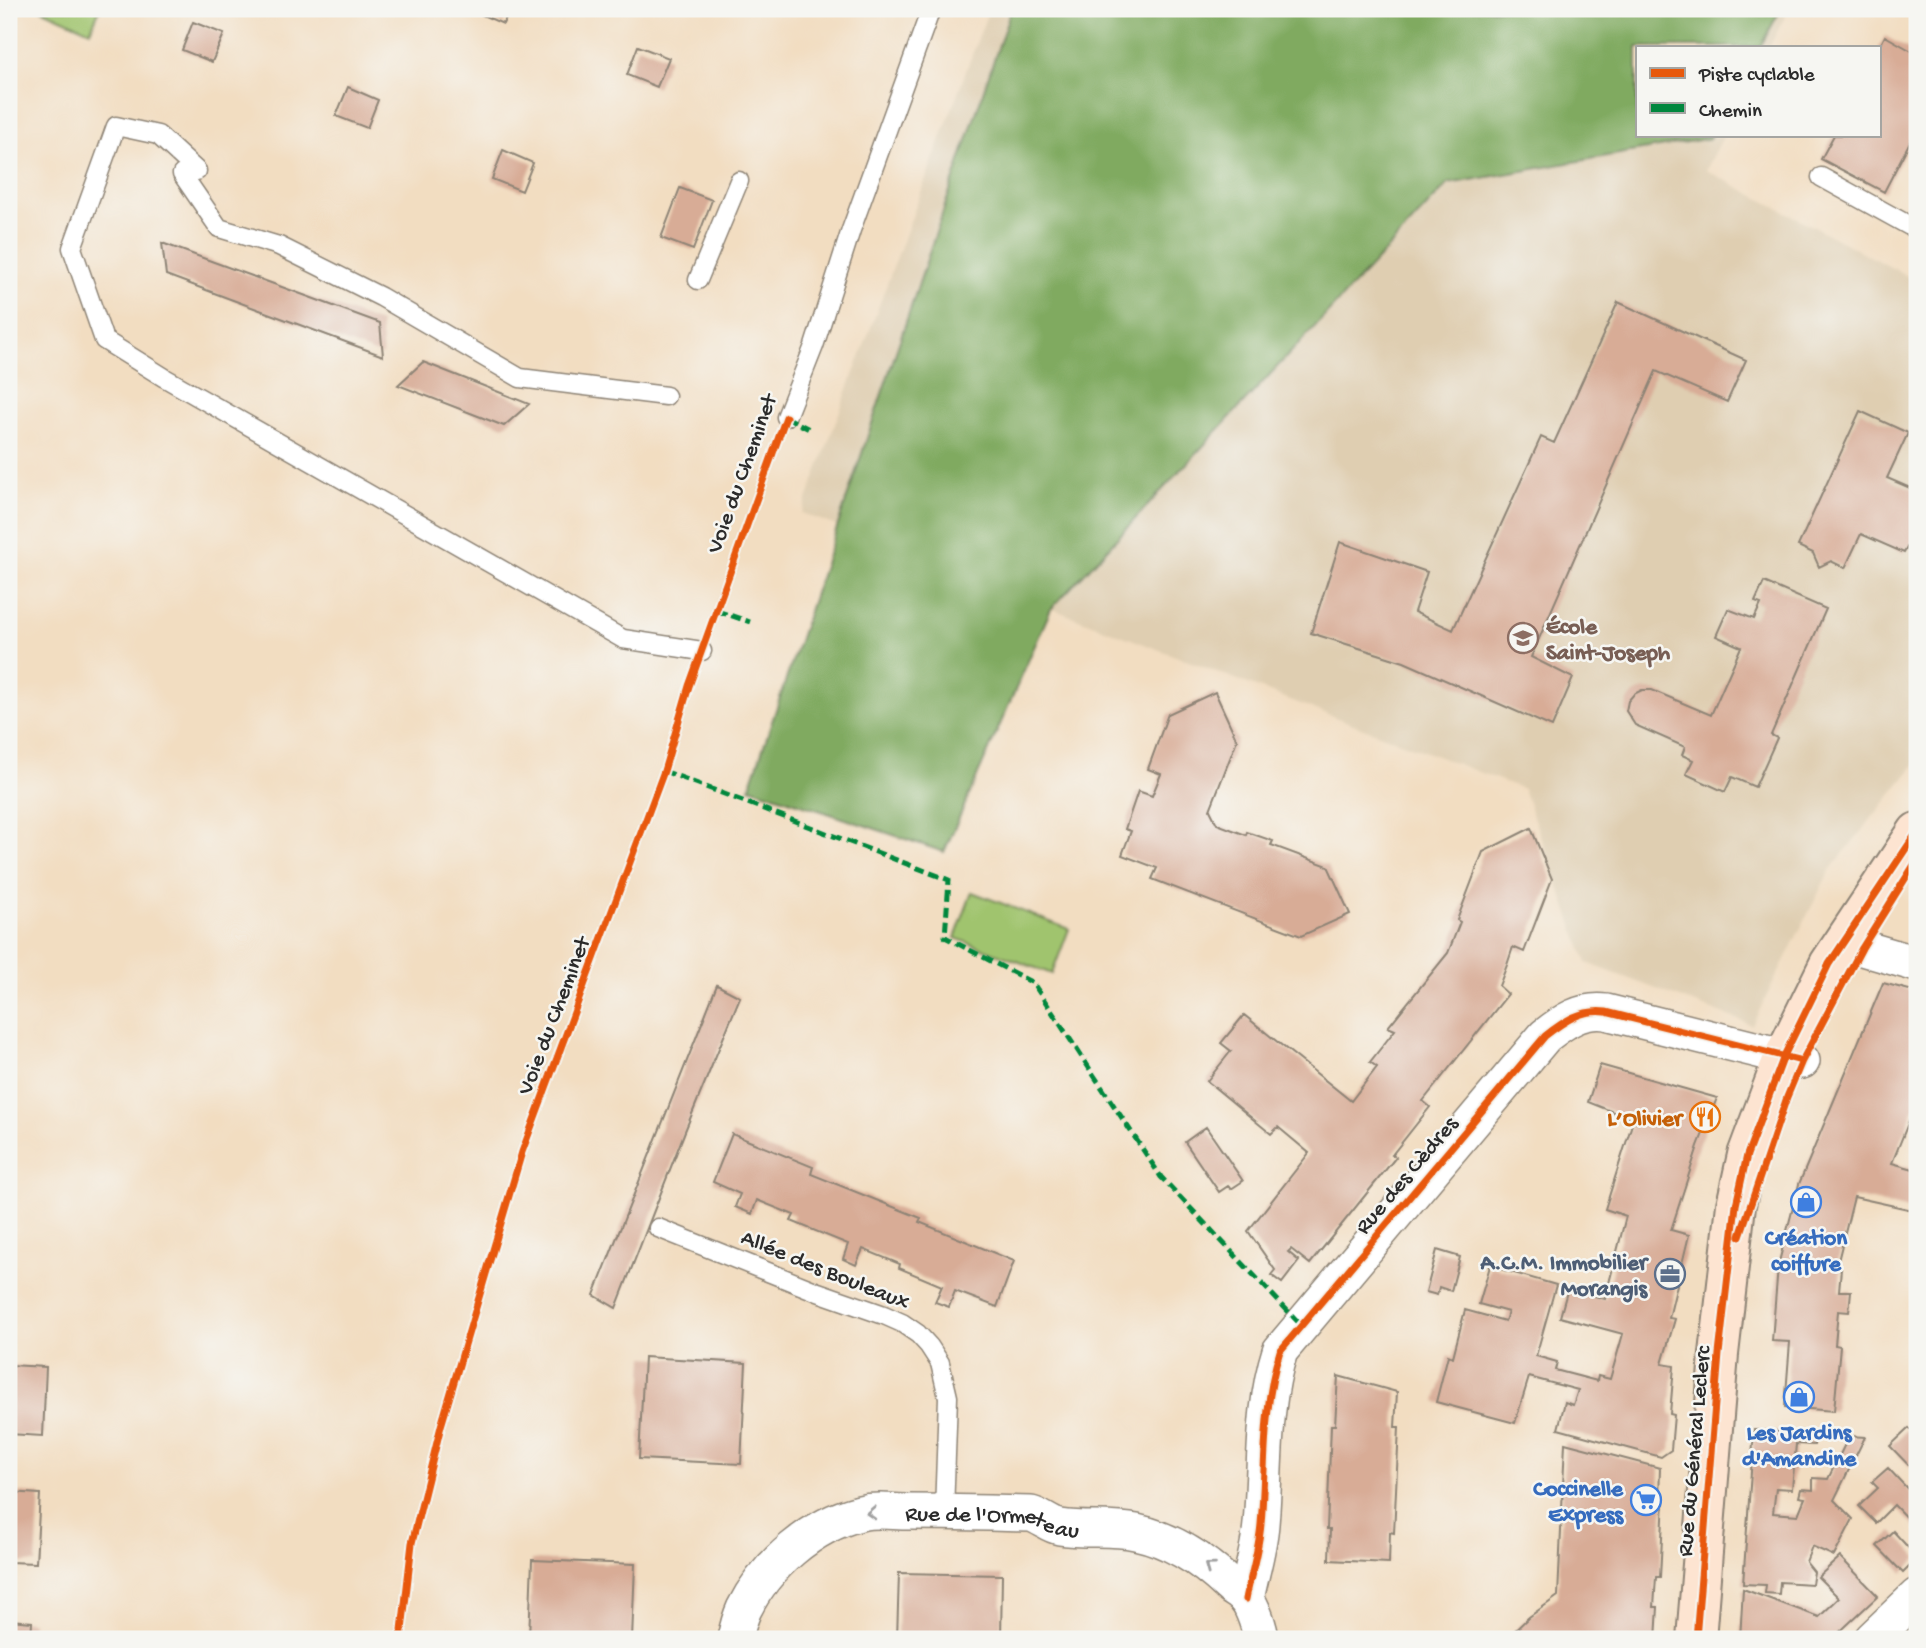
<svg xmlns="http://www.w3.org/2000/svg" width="1926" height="1648" font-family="'Gochi Hand',sans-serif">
<rect width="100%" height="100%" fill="#f6f6f2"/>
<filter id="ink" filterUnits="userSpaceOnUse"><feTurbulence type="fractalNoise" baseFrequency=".0143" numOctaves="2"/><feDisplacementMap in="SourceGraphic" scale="14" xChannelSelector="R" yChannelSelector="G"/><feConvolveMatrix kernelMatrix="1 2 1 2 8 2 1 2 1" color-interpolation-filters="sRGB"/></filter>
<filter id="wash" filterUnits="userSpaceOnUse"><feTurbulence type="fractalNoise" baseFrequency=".00686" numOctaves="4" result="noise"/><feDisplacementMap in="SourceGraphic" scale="28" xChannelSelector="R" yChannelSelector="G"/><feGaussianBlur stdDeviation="1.57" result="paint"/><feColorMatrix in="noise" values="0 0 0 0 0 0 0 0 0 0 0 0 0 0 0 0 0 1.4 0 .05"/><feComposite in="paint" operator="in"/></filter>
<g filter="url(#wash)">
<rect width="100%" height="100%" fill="#f2ddc1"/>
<path fill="#dfceb1" d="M 989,9 L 1789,9 L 1769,47 L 1637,47 L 1637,135 L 1724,135 L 1706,170 L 1917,281 L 1917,762 L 1830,870 L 1752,1025 L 1587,963 L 1523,789 L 802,513 Z"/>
<path fill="#a0c46e" stroke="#66784c" stroke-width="2" d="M 41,9 L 100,9 L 90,31 Z
M 972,892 L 1069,929 L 1052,974 L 955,938 Z"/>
<path fill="#80aa61" stroke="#566a46" stroke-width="2" d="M 1011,9 L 1781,9 L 1760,47 L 1637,47 L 1637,135 L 1712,135 L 1710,138 L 1448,184 L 1051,609 L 944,852 L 750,787 Z"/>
<g id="blocks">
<path fill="#d8ac96" d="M 474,9 L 510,9 L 503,24 L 473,11 Z
M 193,22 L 224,34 L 212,62 L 182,50 Z
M 1885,36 L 1917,54 L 1917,128 L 1884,192 L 1821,159 L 1834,135 L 1879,135 L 1879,48 Z
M 638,46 L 669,58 L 657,87 L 627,75 Z
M 348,87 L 378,100 L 367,128 L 336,116 Z
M 503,150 L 533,163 L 522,191 L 492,179 Z
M 680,188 L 712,200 L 693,250 L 661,238 Z
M 162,243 L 380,323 L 383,356 L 166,275 Z
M 1618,302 L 1746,360 L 1727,402 L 1656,371 L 1531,657 L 1573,678 L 1552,727 L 1404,662 L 1311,633 L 1340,542 L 1427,572 L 1414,612 L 1453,630 L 1541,437 L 1554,443 Z
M 423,362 L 529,404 L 504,426 L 398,385 Z
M 1860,411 L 1908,433 L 1887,478 L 1917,491 L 1917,550 L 1908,546 L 1904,553 L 1861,534 L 1845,568 L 1831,561 L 1819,567 L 1813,553 L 1798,546 Z
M 1764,582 L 1826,609 L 1771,735 L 1777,738 L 1755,787 L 1732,777 L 1725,792 L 1686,774 L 1693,760 L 1682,755 L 1685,747 L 1635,725 L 1626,711 L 1628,701 L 1634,694 L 1642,690 L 1652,690 L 1711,715 L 1741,647 L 1716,636 L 1728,609 L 1754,619 L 1761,604 L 1755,602 Z
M 1215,692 L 1237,740 L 1210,810 L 1217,824 L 1246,835 L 1247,832 L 1273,841 L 1271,845 L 1328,866 L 1350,914 L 1301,936 L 1152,879 L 1157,868 L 1122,855 L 1131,831 L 1125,829 L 1138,791 L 1152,796 L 1161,774 L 1148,769 L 1168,714 Z
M 1531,828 L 1552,879 L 1524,952 L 1513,947 L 1507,965 L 1499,986 L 1508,994 L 1423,1101 L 1430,1107 L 1392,1155 L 1396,1157 L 1310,1264 L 1291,1249 L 1288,1252 L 1299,1261 L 1282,1283 L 1271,1275 L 1275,1270 L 1248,1231 L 1309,1153 L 1278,1127 L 1271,1134 L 1207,1081 L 1231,1051 L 1221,1043 L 1244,1015 L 1351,1101 L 1377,1067 L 1370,1062 L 1395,1030 L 1388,1027 L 1448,953 L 1460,922 L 1457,920 L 1483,852 Z
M 1883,983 L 1917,992 L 1917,1101 L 1892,1163 L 1917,1170 L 1917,1211 L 1854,1197 L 1836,1269 L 1841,1269 L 1839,1291 L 1851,1291 L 1849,1312 L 1838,1311 L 1835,1345 L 1840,1346 L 1834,1411 L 1785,1407 L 1790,1342 L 1772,1341 L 1778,1266 L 1799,1184 Z
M 717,985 L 740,997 L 685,1131 L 616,1308 L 594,1295 Z
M 1600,1065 L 1717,1098 L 1698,1146 L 1671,1230 L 1689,1235 L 1669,1318 L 1675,1319 L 1662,1364 L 1674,1366 L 1670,1414 L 1674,1415 L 1671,1450 L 1661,1457 L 1558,1429 L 1565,1402 L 1573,1405 L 1578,1390 L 1529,1377 L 1515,1423 L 1436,1402 L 1448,1355 L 1453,1357 L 1465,1310 L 1505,1321 L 1508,1312 L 1479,1304 L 1490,1266 L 1556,1285 L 1536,1356 L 1557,1362 L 1555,1370 L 1597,1381 L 1598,1376 L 1610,1379 L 1623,1334 L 1560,1317 L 1568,1288 L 1605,1299 L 1626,1216 L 1605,1209 L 1633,1121 L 1641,1123 L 1588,1102 Z
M 1206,1127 L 1243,1181 L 1231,1189 L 1228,1186 L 1219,1192 L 1185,1142 Z
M 732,1134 L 813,1167 L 811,1174 L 921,1218 L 919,1222 L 1014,1261 L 997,1307 L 955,1291 L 949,1307 L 935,1302 L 942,1286 L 899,1268 L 900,1264 L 863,1249 L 856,1265 L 843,1259 L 848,1244 L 791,1221 L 794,1215 L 757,1200 L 752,1214 L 735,1207 L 740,1194 L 713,1182 Z
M 1437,1250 L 1460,1257 L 1451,1291 L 1439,1287 L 1437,1295 L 1426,1292 Z
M 644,1357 L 746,1363 L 741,1464 L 639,1459 Z
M 9,1365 L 46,1367 L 43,1436 L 9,1434 Z
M 1338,1376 L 1397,1392 L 1395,1427 L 1399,1427 L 1394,1533 L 1390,1532 L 1389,1563 L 1329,1560 L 1330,1529 L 1327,1529 L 1331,1425 L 1335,1425 Z
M 1909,1428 L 1917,1436 L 1917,1474 L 1890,1446 Z
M 1754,1430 L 1815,1434 L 1814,1445 L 1796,1444 L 1792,1489 L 1776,1488 L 1773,1513 L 1798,1515 L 1805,1498 L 1799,1497 L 1801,1489 L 1813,1490 L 1813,1478 L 1828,1479 L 1849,1436 L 1865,1437 L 1834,1500 L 1853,1519 L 1834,1556 L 1812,1546 L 1806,1562 L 1814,1572 L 1812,1584 L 1780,1582 L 1779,1594 L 1765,1593 L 1766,1585 L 1743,1584 Z
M 1565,1443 L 1660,1468 L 1659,1499 L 1664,1500 L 1660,1577 L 1656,1577 L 1654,1607 L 1658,1607 L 1656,1639 L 1506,1639 L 1529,1617 L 1558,1596 Z
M 1888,1468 L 1917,1499 L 1917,1529 L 1894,1505 L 1876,1523 L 1859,1506 L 1878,1488 L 1872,1482 Z
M 9,1492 L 40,1494 L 36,1563 L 9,1562 Z
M 1893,1531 L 1917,1557 L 1917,1559 L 1903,1573 L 1877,1546 Z
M 1840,1557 L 1878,1596 L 1832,1639 L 1740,1639 L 1743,1589 L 1819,1617 L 1839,1598 L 1818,1577 Z
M 532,1560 L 635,1564 L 632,1639 L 529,1639 Z
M 899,1573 L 1002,1575 L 1001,1639 L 897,1639 Z
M 9,1620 L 32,1622 L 31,1639 L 9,1639 Z"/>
</g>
</g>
<g filter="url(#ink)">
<use href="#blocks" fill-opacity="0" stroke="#8e8476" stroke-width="2"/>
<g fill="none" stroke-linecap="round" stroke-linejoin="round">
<g stroke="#8e8476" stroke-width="21">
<path id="service" d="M 197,171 L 158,135 L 116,126 L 72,248 L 104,340 L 165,378 L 623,639 L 702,651
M 182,174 L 219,228 L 279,246 L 381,297 L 520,378 L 666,396
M 1821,177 L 1917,230
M 698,280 L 739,181
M 786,417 L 814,346 L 851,230 L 931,9
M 658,1228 L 818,1292 L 884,1315 L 902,1323 L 918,1334 L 929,1346 L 940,1363 L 948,1397 L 944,1512"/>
</g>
<g stroke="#8e8476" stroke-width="38">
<g id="minor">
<path d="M 1862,948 L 1917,964"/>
<path d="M 1246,1599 C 1251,1574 1259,1549 1261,1524 C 1266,1466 1262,1407 1280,1351 L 1545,1036 C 1564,1021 1581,1009 1606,1012 L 1802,1061"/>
<path id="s1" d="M 735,1639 C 737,1629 740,1618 744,1609 C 766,1565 812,1525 860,1513 C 875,1509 893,1512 908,1512 C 949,1512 990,1513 1031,1514 C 1042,1517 1049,1525 1060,1527 C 1085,1531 1111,1527 1136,1532 C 1173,1540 1203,1560 1229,1585 C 1234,1590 1242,1593 1246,1599 C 1253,1607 1260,1629 1261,1639"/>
<path d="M 1872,1639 L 1917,1596"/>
</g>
</g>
<g stroke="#8e8476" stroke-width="42">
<path id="secondary" d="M 1696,1639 L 1719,1354 L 1736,1205 L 1747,1155 L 1784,1056 L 1829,964 L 1917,832"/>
</g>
<use href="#service" stroke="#fff" stroke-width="18"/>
<use href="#minor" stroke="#fff" stroke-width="35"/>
<use href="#secondary" stroke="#fde4d1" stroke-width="38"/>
<path stroke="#00873e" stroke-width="5" stroke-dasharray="10 5" stroke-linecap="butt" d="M 786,417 L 809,429
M 717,611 L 750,622
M 664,771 L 949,880 L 945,937 L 1033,983 L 1161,1177 L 1301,1325"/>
<g stroke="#f6f6f2" stroke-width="11">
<path id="cycleway" d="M 1740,1236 L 1787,1097 L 1802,1061 L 1862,948 L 1917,860
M 1246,1599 C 1251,1574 1259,1549 1261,1524 C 1266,1466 1262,1407 1280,1351 L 1545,1036 C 1564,1021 1581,1009 1606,1012 L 1802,1061
M 401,1639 L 412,1543 L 441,1426 L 522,1152 L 664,771 L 689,686 L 786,417
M 1696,1639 L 1719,1354 L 1736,1205 L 1747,1155 L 1784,1056 L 1829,964 L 1917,832"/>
</g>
<use href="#cycleway" stroke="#e8590c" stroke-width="7"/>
</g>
<defs><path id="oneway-chevron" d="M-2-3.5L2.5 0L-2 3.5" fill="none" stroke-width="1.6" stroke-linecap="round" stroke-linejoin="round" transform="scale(1.75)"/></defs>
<g stroke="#a0a0a0">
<use href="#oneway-chevron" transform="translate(871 1513) rotate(177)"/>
<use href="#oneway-chevron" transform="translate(1209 1567) rotate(-144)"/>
</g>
</g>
<defs>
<g id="school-ring" transform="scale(1.575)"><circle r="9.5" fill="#f6f6f2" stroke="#8d6e63" stroke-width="1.5"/><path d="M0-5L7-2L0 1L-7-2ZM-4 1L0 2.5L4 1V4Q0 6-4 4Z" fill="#8d6e63"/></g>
<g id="restaurant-ring" transform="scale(1.575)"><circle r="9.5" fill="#f6f6f2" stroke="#e8710a" stroke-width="1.5"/><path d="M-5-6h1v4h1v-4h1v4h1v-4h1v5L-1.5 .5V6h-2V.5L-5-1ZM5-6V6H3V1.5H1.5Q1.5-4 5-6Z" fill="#e8710a"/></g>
<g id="shop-ring" transform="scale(1.575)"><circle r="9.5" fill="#f6f6f2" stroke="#3f7fe0" stroke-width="1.5"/><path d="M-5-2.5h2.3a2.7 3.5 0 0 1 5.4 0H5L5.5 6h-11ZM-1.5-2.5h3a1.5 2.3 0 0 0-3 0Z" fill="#3f7fe0"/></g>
<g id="office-ring" transform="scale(1.575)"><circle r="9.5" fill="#f6f6f2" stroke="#5c6f8a" stroke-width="1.5"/><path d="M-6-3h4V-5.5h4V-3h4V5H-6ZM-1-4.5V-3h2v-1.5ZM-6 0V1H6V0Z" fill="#5c6f8a"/></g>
<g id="supermarket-ring" transform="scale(1.575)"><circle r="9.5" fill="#f6f6f2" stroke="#3f7fe0" stroke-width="1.5"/><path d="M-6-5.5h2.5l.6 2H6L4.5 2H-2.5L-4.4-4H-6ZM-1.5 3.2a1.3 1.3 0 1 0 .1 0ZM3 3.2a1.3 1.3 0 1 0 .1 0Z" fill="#3f7fe0"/></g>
</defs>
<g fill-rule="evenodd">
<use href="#school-ring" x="1523" y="638"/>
<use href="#restaurant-ring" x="1705" y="1117"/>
<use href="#shop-ring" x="1806" y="1202"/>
<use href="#office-ring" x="1670" y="1274"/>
<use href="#shop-ring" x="1799" y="1397"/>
<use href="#supermarket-ring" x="1646" y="1500"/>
</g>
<g text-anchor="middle" stroke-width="5" stroke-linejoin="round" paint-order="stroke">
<g font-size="23" fill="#2b2b2b" stroke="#f6f6f2">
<text transform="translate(740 473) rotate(-70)" y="8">Voie du Cheminet</text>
<text transform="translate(552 1015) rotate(-69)" y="8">Voie du Cheminet</text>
<text transform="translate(1405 1174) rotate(-50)" y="8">Rue des Cèdres</text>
<text transform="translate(826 1268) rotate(22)" y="8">Allée des Bouleaux</text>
<text transform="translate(1692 1451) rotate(-85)" y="8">Rue du Général Leclerc</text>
<text dy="8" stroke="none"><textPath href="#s1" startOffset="320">Rue de l'Ormeteau</textPath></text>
</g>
<g font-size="23" font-weight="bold" fill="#785e54" stroke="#f6f6f2" text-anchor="start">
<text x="1546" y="633">École<tspan x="1546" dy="26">Saint-Joseph</tspan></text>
</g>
<g font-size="23" font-weight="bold" fill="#c56008" stroke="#f6f6f2" text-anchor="end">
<text x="1682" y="1125">L’Olivier</text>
</g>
<g font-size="23" font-weight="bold" fill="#366cbe" stroke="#f6f6f2">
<text x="1806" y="1244">Création<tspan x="1806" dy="26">coiffure</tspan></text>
<text x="1799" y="1439">Les Jardins<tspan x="1799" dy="26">d'Amandine</tspan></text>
<text x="1623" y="1495" text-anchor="end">Coccinelle<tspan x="1623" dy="26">Express</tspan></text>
</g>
<g font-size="23" font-weight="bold" fill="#4e5e75" stroke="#f6f6f2" text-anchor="end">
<text x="1647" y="1269">A.C.M. Immobilier<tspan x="1647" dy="26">Morangis</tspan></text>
</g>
</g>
<rect width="1926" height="1648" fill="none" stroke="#f6f6f2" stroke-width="35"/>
<rect x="1636" y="46" width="245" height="91" fill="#f6f6f2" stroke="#a5a5a2" stroke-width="2"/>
<rect x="1650" y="68" width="35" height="10" fill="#e8590c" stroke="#a5a5a2" stroke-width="2"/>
<text x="1699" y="80" font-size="21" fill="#2b2b2b">Piste cyclable</text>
<rect x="1650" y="103" width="35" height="10" fill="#00873e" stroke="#a5a5a2" stroke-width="2"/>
<text x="1699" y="116" font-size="21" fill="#2b2b2b">Chemin</text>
</svg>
